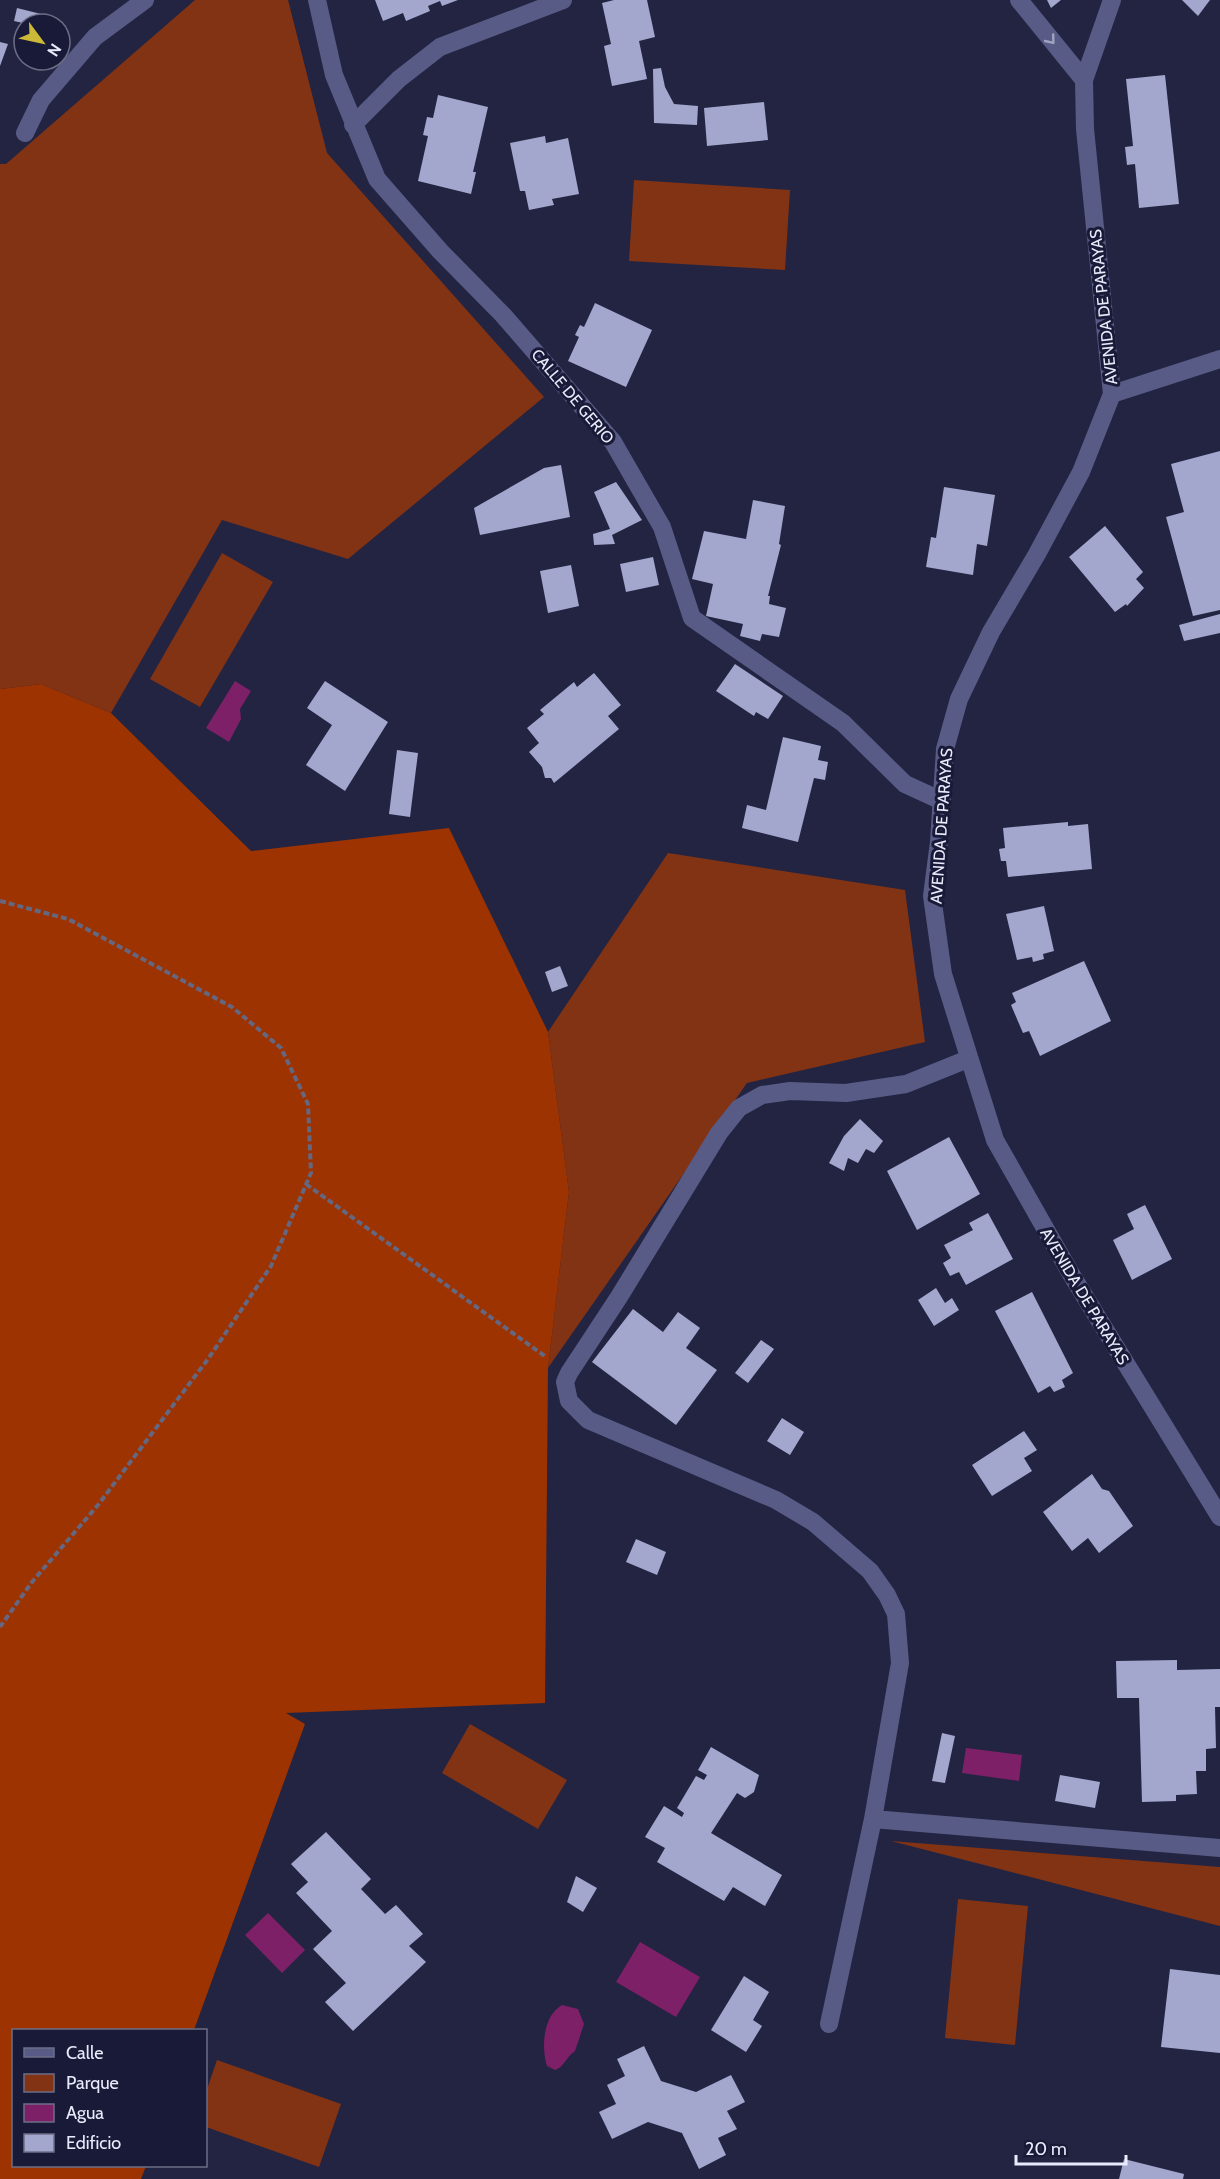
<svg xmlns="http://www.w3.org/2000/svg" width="1220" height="2179" font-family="Cabin,sans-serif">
<rect width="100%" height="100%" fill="#222442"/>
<path fill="#823314" d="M 195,0 L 288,0 L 327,153 L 544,397 L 348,559 L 222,520 L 111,713 L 41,684 L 0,689 L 0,164 L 6,164 Z
M 634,180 L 790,190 L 785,270 L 629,261 Z
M 222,553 L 273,582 L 200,707 L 150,679 Z
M 668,853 L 905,890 L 925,1042 L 747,1083 L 548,1368 L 569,1192 L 548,1032 Z
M 470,1724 L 567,1780 L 538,1829 L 442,1773 Z
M 891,1841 L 1220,1867 L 1220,1926 Z
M 958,1899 L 1028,1906 L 1015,2045 L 945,2038 Z
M 217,2060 L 341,2104 L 319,2167 L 206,2127 L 206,2092 Z"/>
<path fill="#9d3300" d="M 41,684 L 111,713 L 251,851 L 449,828 L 548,1032 L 569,1192 L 548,1368 L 545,1703 L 286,1713 L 305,1724 L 194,2030 L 14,2030 L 14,2166 L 146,2166 L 141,2179 L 0,2179 L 0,689 Z"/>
<path fill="#7e2067" d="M 235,681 L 251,691 L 240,709 L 241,719 L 229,742 L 206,728 Z
M 966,1748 L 1022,1755 L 1019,1781 L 962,1773 Z
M 268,1913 L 305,1950 L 282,1973 L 245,1935 Z
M 640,1942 L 700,1977 L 676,2017 L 616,1982 Z
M 562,2005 L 578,2009 L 584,2024 L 575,2051 C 567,2056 563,2068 555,2070 L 547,2066 C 541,2047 543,2016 562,2005 Z"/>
<path fill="#a3a7cd" d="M 375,0 L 458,0 L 442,6 L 440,1 L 428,6 L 430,11 L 406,21 L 403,13 L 383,21 Z
M 614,0 L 647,0 L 655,37 L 639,41 L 647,79 L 612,86 L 604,46 L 611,44 L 602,3 Z
M 1047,0 L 1061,0 L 1051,8 Z
M 1182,0 L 1210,0 L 1198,16 Z
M 17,8 L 53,17 L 51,24 L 27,24 L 14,21 Z
M 0,42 L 8,44 L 0,66 Z
M 661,68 L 665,87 L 674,104 L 698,106 L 697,125 L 654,123 L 653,69 Z
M 1165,75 L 1179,204 L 1139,208 L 1135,164 L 1127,165 L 1125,147 L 1133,146 L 1126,79 Z
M 438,95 L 488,107 L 473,172 L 476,172 L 471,194 L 418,181 L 428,136 L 423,135 L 427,117 L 433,118 Z
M 764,102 L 768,140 L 707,146 L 704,108 Z
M 545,136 L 546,143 L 568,138 L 579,194 L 552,199 L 554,205 L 529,210 L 525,191 L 520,191 L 510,143 Z
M 595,303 L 652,330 L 626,387 L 568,361 L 579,337 L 575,335 L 580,325 L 584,327 Z
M 1220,451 L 1220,610 L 1193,616 L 1166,517 L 1184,512 L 1171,464 Z
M 561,465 L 570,517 L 480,535 L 474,508 L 544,468 Z
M 616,482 L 642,520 L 612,535 L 615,544 L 594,545 L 593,534 L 610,529 L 594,492 Z
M 944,487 L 995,495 L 987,546 L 977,544 L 973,575 L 926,567 L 931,537 L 936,538 Z
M 753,500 L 785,506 L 779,544 L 781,545 L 768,596 L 770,596 L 769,604 L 786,608 L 779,637 L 762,634 L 760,641 L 740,636 L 743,624 L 706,616 L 713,584 L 692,579 L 704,531 L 746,539 Z
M 1105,526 L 1143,572 L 1136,579 L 1144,588 L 1127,606 L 1126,604 L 1115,612 L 1069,557 Z
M 653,557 L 659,585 L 626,592 L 620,564 Z
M 571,565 L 579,606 L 548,613 L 540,571 Z
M 1220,614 L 1220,633 L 1184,641 L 1179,625 Z
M 735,664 L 783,696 L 768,719 L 756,712 L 754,716 L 716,691 Z
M 594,673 L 621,705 L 608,716 L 619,729 L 554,783 L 551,778 L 545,778 L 542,767 L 529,752 L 539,743 L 527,728 L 544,714 L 540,710 L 574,682 L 577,687 Z
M 325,681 L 388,722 L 345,791 L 306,765 L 332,725 L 307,708 Z
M 783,737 L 821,746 L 818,760 L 828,762 L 825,780 L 814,778 L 798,842 L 742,828 L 747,805 L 766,810 Z
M 397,750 L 418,753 L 410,817 L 389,814 Z
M 1068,822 L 1068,826 L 1088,824 L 1092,869 L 1008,877 L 1006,861 L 1001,861 L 999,849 L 1005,848 L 1003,828 Z
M 1044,906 L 1054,951 L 1043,954 L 1044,959 L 1033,962 L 1032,957 L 1017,960 L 1006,914 Z
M 1084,961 L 1111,1021 L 1040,1056 L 1029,1031 L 1023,1033 L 1011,1005 L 1016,1002 L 1012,993 Z
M 560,966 L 568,986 L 552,992 L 545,972 Z
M 860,1119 L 883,1141 L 874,1153 L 866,1149 L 858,1163 L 848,1158 L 844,1171 L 829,1163 L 844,1136 Z
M 949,1137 L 980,1194 L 917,1230 L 887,1171 Z
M 1145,1205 L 1172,1259 L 1132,1280 L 1113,1240 L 1134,1229 L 1127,1214 Z
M 988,1213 L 1013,1259 L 966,1285 L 959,1272 L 950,1276 L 943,1263 L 951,1258 L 944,1245 L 973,1230 L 969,1223 Z
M 936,1288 L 945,1303 L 952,1298 L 959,1310 L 934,1326 L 918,1300 Z
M 1032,1292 L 1073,1373 L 1062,1380 L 1065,1387 L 1054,1392 L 1050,1386 L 1038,1393 L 995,1311 Z
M 633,1309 L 663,1332 L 678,1312 L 700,1328 L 686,1348 L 717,1370 L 676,1425 L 592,1362 Z
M 761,1340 L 774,1349 L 748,1383 L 735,1373 Z
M 782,1418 L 804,1432 L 790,1455 L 767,1441 Z
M 1024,1431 L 1037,1450 L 1024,1458 L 1032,1471 L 992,1496 L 972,1465 Z
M 1092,1474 L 1102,1489 L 1109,1491 L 1133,1526 L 1099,1553 L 1088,1538 L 1072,1551 L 1043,1512 Z
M 636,1539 L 666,1552 L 657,1575 L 626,1562 Z
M 1177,1660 L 1177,1670 L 1220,1669 L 1220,1707 L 1215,1707 L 1216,1748 L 1206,1749 L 1206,1771 L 1196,1771 L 1197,1794 L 1176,1795 L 1176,1801 L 1142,1802 L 1139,1698 L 1117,1698 L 1116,1661 Z
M 942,1733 L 955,1736 L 945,1783 L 932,1781 Z
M 711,1747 L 759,1775 L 754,1792 L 745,1798 L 737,1793 L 711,1833 L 782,1875 L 765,1906 L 733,1887 L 724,1901 L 657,1862 L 665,1848 L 645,1837 L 664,1806 L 682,1817 L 684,1813 L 677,1808 L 696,1776 L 704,1780 L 707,1775 L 698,1770 Z
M 1060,1775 L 1100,1782 L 1095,1808 L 1055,1801 Z
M 326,1832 L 371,1879 L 361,1889 L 385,1914 L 396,1905 L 423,1934 L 409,1946 L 426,1962 L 353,2031 L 325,2002 L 346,1983 L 313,1949 L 332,1931 L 296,1893 L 308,1882 L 291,1864 Z
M 576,1876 L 597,1888 L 583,1912 L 567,1902 Z
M 1170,1969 L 1220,1975 L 1220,2053 L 1161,2047 Z
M 744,1976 L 769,1992 L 753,2020 L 762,2026 L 746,2052 L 711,2030 Z
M 644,2046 L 661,2081 L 696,2092 L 731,2075 L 745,2102 L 727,2111 L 737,2129 L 718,2138 L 726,2155 L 699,2169 L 682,2133 L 648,2122 L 612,2139 L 599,2112 L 616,2104 L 607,2085 L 625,2076 L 617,2059 Z
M 1124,2159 L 1184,2174 L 1183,2179 L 1119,2179 Z"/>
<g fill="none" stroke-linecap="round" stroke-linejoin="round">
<path stroke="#656781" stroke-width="4" stroke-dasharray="6 3" stroke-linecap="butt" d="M 0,901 L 68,919 L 232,1007 L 281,1048 L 308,1104 L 311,1173 L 271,1266 L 208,1359 L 98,1505 L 32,1582 L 0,1627
M 306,1184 L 546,1357"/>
<path stroke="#585b85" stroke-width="18" d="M 317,0 L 334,75 L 377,179 L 440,251 L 503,315 L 613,442 L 662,527 L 692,618 L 843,723 L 905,784 L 942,801
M 1019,0 L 1084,80
M 1112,0 L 1084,80 L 1085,129 L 1112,394 L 1081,472 L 1037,554 L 991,632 L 959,699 L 945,749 L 939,842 L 932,896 L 943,974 L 995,1140 L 1071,1274 L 1220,1517
M 353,125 L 399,79 L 440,47 L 563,0
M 25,133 L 41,100 L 95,37 L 145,0
M 1112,394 L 1220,359
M 873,1819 L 1220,1848
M 829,2024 L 873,1819 L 900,1663 L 896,1614 L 887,1595 L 870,1571 L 813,1522 L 776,1500 L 588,1420 L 569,1401 L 565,1382 L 569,1373 L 619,1297 L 719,1133 L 739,1108 L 762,1095 L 790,1091 L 846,1093 L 906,1084 L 968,1059"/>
</g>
<defs><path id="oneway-chevron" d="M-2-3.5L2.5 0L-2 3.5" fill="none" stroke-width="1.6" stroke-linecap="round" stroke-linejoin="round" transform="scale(1.5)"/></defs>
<use stroke="#a0a3c0" href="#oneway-chevron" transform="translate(1051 40) rotate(51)"/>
<g text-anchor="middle" stroke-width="6" stroke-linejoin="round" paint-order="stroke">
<g font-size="16" fill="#e9ebfc" stroke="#191a37">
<text transform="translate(1103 307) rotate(-96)" y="6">AVENIDA DE PARAYAS</text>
<text transform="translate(573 396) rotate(50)" y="6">CALLE DE GERIO</text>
<text transform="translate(941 826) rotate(-86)" y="6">AVENIDA DE PARAYAS</text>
<text transform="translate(1085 1296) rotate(59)" y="6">AVENIDA DE PARAYAS</text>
</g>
</g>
<rect x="12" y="2029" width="195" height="138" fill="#191a37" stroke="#6c6e86" stroke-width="1.5"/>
<rect x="24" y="2048" width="30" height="9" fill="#585b85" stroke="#6c6e86" stroke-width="1.5"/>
<text x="66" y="2059" font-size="18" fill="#e9ebfc">Calle</text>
<rect x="24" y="2074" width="30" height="18" fill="#823314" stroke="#6c6e86" stroke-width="1.5"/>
<text x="66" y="2089" font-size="18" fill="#e9ebfc">Parque</text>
<rect x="24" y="2104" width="30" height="18" fill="#7e2067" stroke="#6c6e86" stroke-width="1.5"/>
<text x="66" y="2119" font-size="18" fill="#e9ebfc">Agua</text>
<rect x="24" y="2134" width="30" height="18" fill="#a3a7cd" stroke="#6c6e86" stroke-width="1.5"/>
<text x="66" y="2149" font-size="18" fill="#e9ebfc">Edificio</text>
<g transform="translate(42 42) rotate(123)"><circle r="28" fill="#191a37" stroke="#6c6e86" stroke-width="1.5"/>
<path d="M0-4.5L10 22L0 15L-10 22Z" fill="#cdb938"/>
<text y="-9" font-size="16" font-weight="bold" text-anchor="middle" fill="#e9ebfc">N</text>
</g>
<path d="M1016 2155v9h110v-9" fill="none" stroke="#e9ebfc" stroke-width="3"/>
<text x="1025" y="2155" font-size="18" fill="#e9ebfc" stroke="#191a37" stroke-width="4.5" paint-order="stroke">20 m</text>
</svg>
